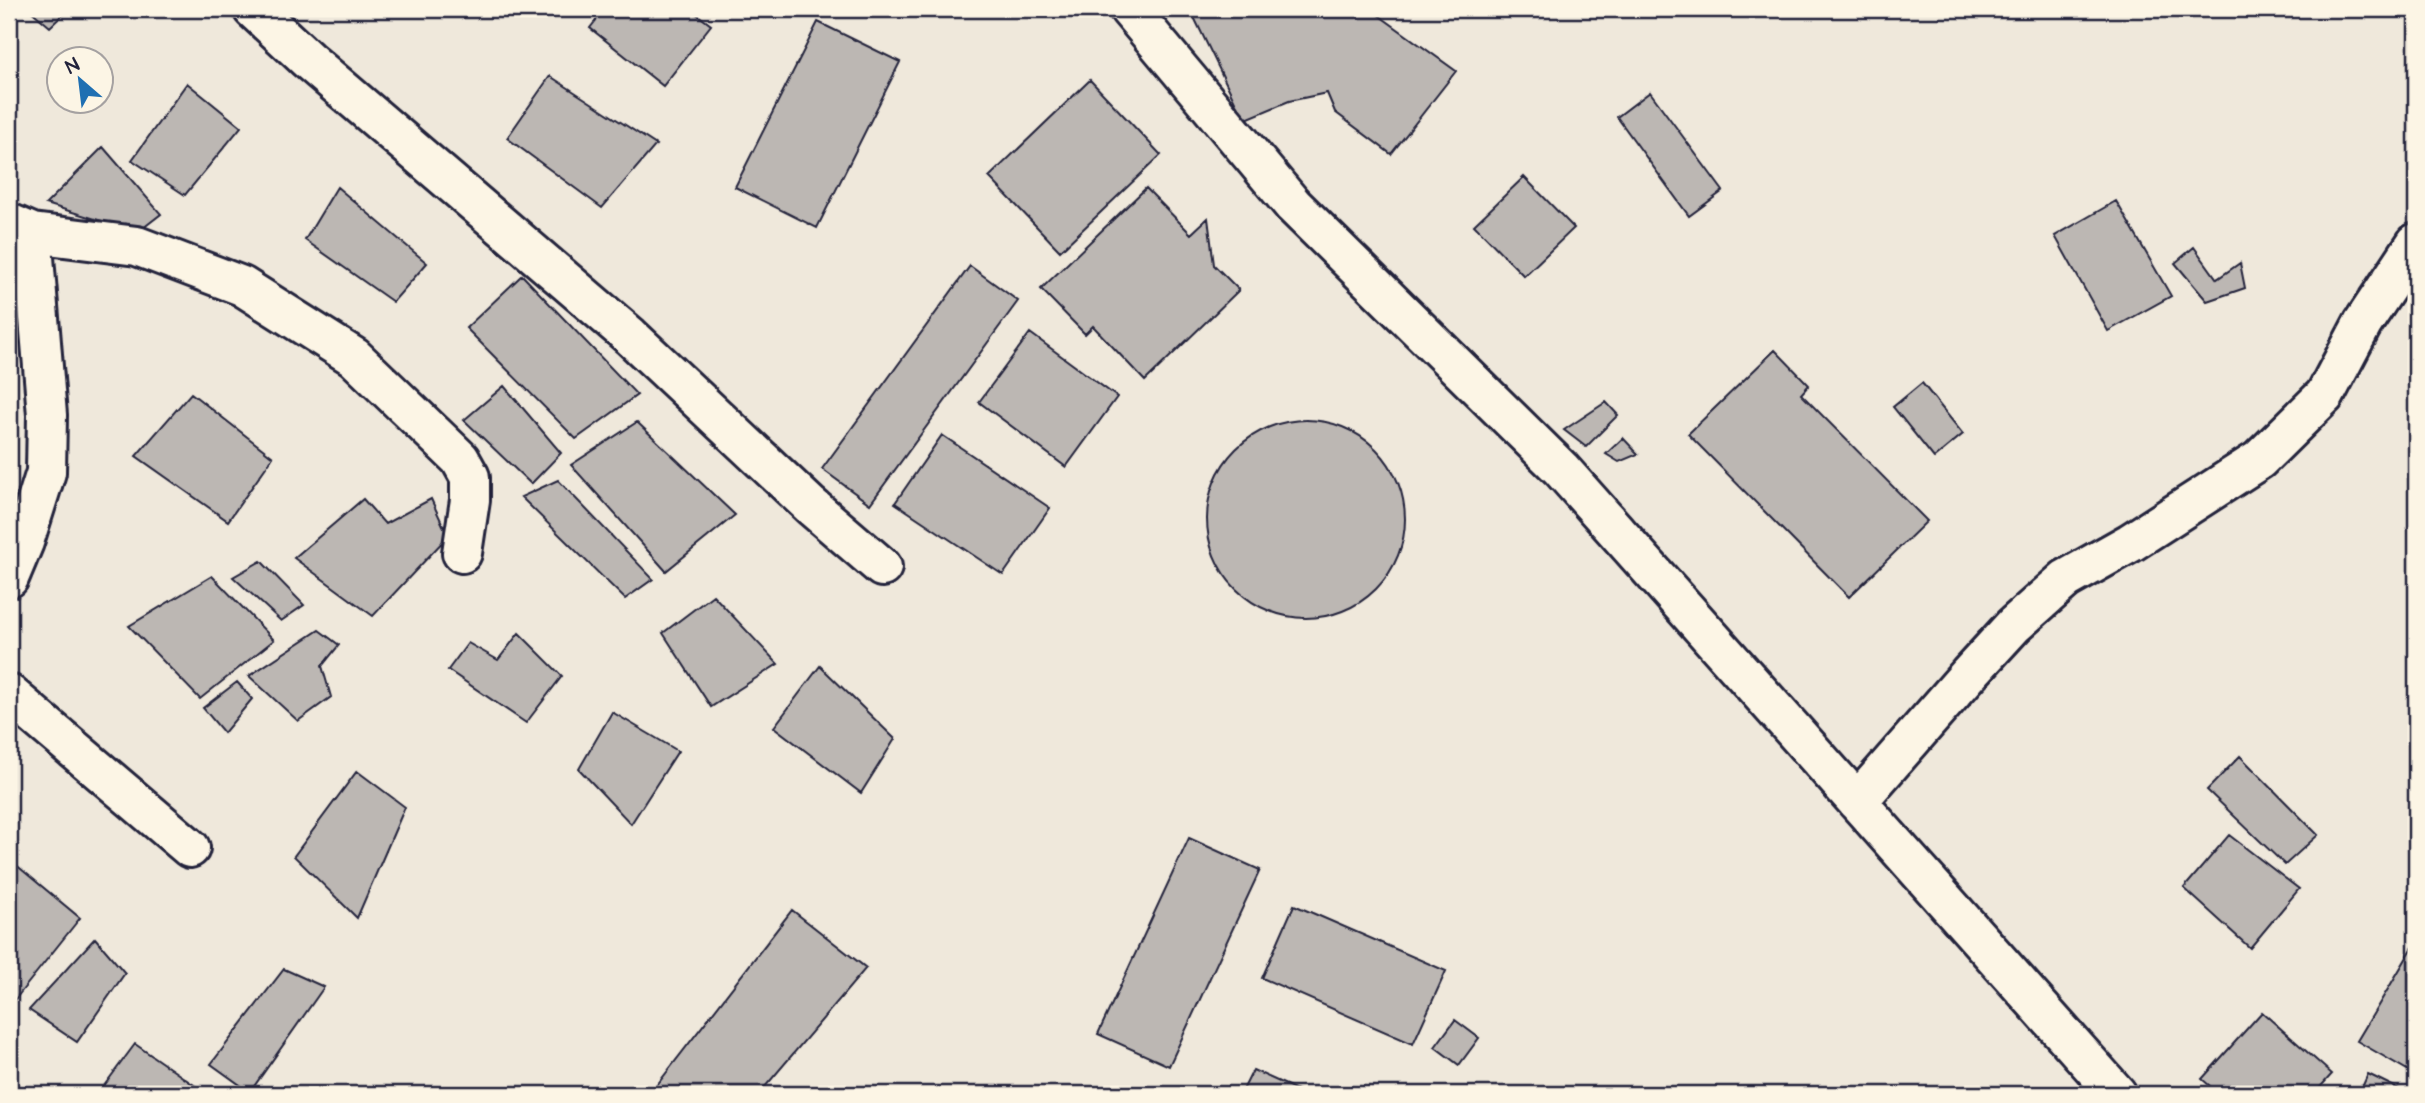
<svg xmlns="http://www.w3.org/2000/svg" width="2425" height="1103" font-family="'Architects Daughter',sans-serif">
<rect width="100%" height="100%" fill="#efe8db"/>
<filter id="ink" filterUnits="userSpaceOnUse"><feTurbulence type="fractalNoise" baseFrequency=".0143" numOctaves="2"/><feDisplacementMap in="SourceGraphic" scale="14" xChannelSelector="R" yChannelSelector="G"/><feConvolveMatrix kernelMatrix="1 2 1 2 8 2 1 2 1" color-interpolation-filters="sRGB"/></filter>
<g filter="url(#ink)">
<path fill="#bcb7b3" stroke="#22223b" stroke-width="2" d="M 29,9 L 69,9 L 50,27 Z
M 605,9 L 690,9 L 711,25 L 663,86 L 590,28 Z
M 1190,9 L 1370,9 L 1456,71 L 1391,154 L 1335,112 L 1327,93 L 1289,101 L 1244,120 Z
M 818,22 L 900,62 L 817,228 L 735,187 Z
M 550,76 L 656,145 L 602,208 L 507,138 Z
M 1090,80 L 1161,155 L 1060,251 L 989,177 Z
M 187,83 L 241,127 L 185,195 L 132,160 Z
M 1650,92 L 1723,191 L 1689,216 L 1617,117 Z
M 103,147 L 161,214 L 138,232 L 46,204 Z
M 1524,177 L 1574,228 L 1524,276 L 1474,225 Z
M 337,187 L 427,263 L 393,302 L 305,240 Z
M 1146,188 L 1191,234 L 1208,218 L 1214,265 L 1239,290 L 1145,381 L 1093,326 L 1085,334 L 1041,289 Z
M 2116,201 L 2171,296 L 2108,331 L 2055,236 Z
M 2194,247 L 2217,279 L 2240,263 L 2245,288 L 2207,301 L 2175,263 Z
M 970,266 L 1018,301 L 870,504 L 822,469 Z
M 522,275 L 637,395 L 576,439 L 466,328 Z
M 1030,333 L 1117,397 L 1066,467 L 979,402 Z
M 1775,350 L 1809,385 L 1801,394 L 1927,521 L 1849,597 L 1688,434 Z
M 1922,383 L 1963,434 L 1934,458 L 1893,407 Z
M 504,386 L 561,453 L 531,484 L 464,420 Z
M 191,393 L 273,457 L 228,521 L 136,456 Z
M 1606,402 L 1618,415 L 1586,447 L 1564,430 Z
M1207 519a99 99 0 1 1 198 0a99 99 0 1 1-198 0Z
M 637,422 L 735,515 L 666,571 L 571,465 Z
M 942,435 L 1050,508 L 1003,575 L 895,503 Z
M 1623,438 L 1638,454 L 1619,462 L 1606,454 Z
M 558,480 L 653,579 L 625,599 L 521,497 Z
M 363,499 L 385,524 L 431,499 L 448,536 L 373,616 L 294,558 Z
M 261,561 L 304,605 L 281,621 L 233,577 Z
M 212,576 L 274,640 L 200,699 L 129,626 Z
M 713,595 L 778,664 L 711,707 L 663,633 Z
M 319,630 L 339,645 L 322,666 L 331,697 L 298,721 L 249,676 Z
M 519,633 L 562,676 L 526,723 L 448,670 L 468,643 L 498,660 Z
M 820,666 L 895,739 L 861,793 L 774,727 Z
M 237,682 L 252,699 L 224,733 L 203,708 Z
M 612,712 L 678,751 L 631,824 L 579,769 Z
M 2240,756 L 2318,835 L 2285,865 L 2207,790 Z
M 357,771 L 405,807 L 357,918 L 294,856 Z
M 2229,835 L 2299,889 L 2250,948 L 2184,888 Z
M 1189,838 L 1260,870 L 1169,1066 L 1098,1034 Z
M 9,859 L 80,918 L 9,1007 Z
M 1294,905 L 1446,971 L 1413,1044 L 1262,978 Z
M 792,910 L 866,968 L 759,1094 L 650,1094 Z
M 95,938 L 125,973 L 77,1042 L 29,1010 Z
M 2416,942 L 2416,1075 L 2357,1041 Z
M 284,969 L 324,987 L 250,1092 L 211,1064 Z
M 2262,1012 L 2332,1074 L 2314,1094 L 2219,1094 L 2202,1079 Z
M 1455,1020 L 1479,1038 L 1459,1065 L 1435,1047 Z
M 135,1044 L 207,1094 L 98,1094 Z
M 1253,1070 L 1306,1094 L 1241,1094 Z
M 2368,1074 L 2409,1094 L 2359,1094 Z"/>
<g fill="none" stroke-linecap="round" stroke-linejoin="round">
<g stroke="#22223b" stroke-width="44">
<path id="minor" d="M 253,9 L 308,60 L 630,336 L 811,506 L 882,567
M 1129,9 L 1293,205 L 1561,469 L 2117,1094
M 9,223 L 32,233 L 137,246 L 242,286 L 354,357 L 460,459 L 470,477 L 470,500 L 462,553
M 9,578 L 24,542 L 46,472 L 47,415 L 32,233
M 9,694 L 190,848
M 1857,802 L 1969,674 L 2014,625 L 2066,579 L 2130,543 L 2259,460 L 2325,395 L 2363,323 L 2416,243"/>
</g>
<use href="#minor" stroke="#fcf5e5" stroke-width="38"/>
</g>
</g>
<rect width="2425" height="1103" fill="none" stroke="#fcf5e5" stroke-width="35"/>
<rect x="18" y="18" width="2390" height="1068" fill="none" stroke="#22223b" stroke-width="2.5" filter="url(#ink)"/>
<g transform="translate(80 80) rotate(332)"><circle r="33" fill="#fcf5e5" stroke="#a5a1a1" stroke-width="2"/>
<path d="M0-5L12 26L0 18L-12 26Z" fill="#1f6fb2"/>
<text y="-10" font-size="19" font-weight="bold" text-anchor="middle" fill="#22223b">N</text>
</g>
</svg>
